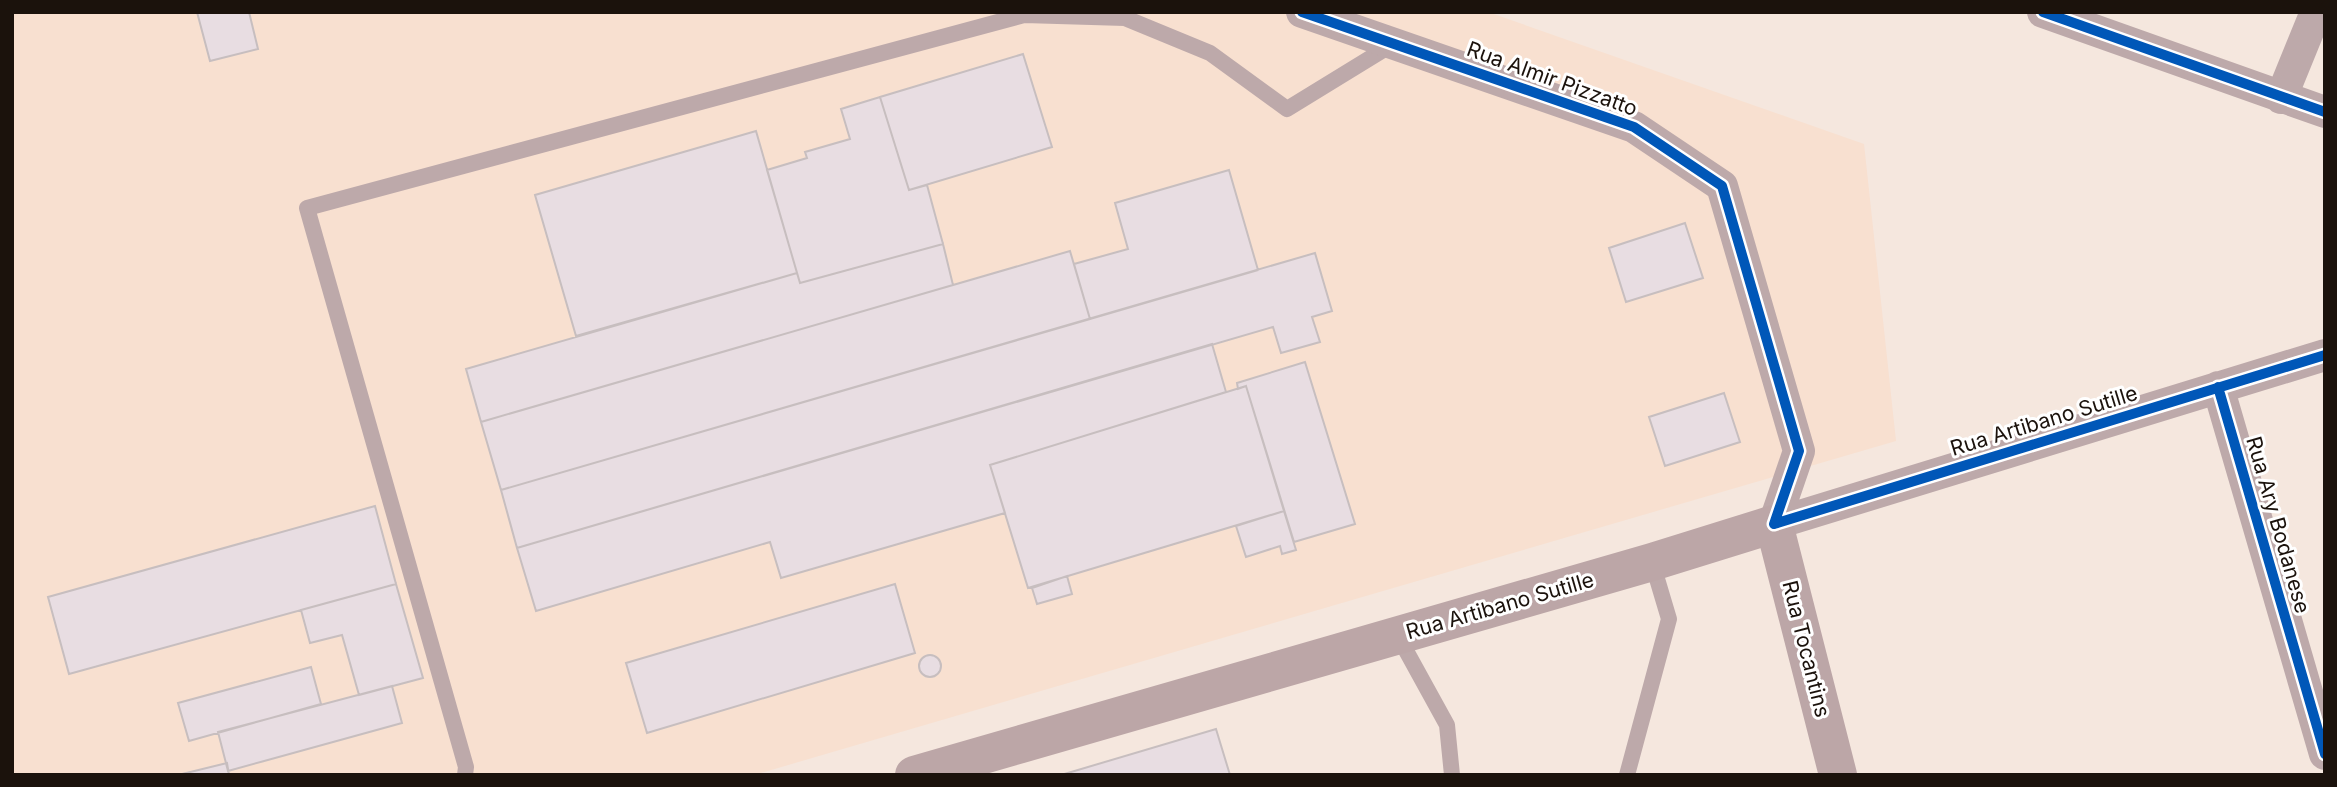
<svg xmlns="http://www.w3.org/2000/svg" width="2337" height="787" font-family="Inter,sans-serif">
<rect width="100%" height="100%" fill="#f5e7de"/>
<path fill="#f8e0d0" d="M 12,12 L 1488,12 L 1864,144 L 1896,441 L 754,775 L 12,775 Z"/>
<path fill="#e8dde2" stroke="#c7bebf" stroke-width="2" d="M 197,12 L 249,12 L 258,49 L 210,61 Z
M 1023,54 L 1052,147 L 909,190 L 880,97 Z
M 880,97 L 909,190 L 927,185 L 943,244 L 800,283 L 767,170 L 807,158 L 805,152 L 850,139 L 841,109 Z
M 756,131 L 797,273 L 576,336 L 535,195 Z
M 1229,170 L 1258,270 L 1090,319 L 1074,264 L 1128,249 L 1115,203 Z
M 1685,223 L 1703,278 L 1626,302 L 1609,248 Z
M 943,244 L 953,285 L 481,422 L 466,369 L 797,273 L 800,283 Z
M 1070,251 L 1090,319 L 501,490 L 481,422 Z
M 1315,253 L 1332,311 L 1312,317 L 1320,342 L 1281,353 L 1273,327 L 517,548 L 501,490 Z
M 1212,344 L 1226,392 L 990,465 L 1005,513 L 781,578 L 770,542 L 536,611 L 517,548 Z
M 1305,362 L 1355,524 L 1294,542 L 1246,386 L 1238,389 L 1237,383 Z
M 1246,386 L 1284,511 L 1028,588 L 990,465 Z
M 1724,393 L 1740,442 L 1665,466 L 1649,417 Z
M 375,506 L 396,584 L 69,674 L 48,597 Z
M 1284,511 L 1296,550 L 1282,554 L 1280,546 L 1246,557 L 1236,526 Z
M 1067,576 L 1072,594 L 1037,604 L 1032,588 Z
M 396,584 L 423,678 L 359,695 L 342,635 L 310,643 L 301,610 Z
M 895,584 L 915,653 L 647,733 L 626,663 Z
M919 666a11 11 0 1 1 22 0a11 11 0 1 1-22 0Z
M 311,667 L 321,704 L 189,741 L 178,703 Z
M 392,686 L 402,723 L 228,771 L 218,732 Z
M 1216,729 L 1230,775 L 1061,775 Z
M 227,763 L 229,775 L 178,775 Z"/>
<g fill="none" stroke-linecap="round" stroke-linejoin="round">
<path stroke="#bda9aa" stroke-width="16" d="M 1398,636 L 1447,725 L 1452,775
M 465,775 L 466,767 L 307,208 L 1024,15 L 1125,18 L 1210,53 L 1287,109 L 1393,44
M 1627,775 L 1669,619 L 1652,562"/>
<path stroke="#bda9aa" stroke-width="32" d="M 1302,12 L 1634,127 L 1722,186 L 1799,451 L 1774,524
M 2043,12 L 2325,112
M 2281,98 L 2316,12
M 2218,387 L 2325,754
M 1774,524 L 2325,355"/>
<path stroke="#bca6a7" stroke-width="38" d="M 914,775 L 1652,562 L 1774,524 L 1838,775"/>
<g stroke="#fff" stroke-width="15">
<path id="cycleway" d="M 1302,12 L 1634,127 L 1722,186 L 1799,451 L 1774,524
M 2043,12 L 2325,112
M 2218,387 L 2325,754
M 1774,524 L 2325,355"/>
</g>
<use href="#cycleway" stroke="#0057b8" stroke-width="10"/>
</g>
<g text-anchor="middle" stroke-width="6" stroke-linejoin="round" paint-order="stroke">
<g font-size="21" fill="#1b120c" stroke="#fff">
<text transform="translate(1552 79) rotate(20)" y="7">Rua Almir Pizzatto</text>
<text transform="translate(2044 421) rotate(-17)" y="7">Rua Artibano Sutille</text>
<text transform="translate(2278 525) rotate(74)" y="7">Rua Ary Bodanese</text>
<text transform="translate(1500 606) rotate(-16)" y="7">Rua Artibano Sutille</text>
<text transform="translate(1806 649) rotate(76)" y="7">Rua Tocantins</text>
</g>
</g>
<rect width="2337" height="787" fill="none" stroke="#1b120c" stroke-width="28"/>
</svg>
